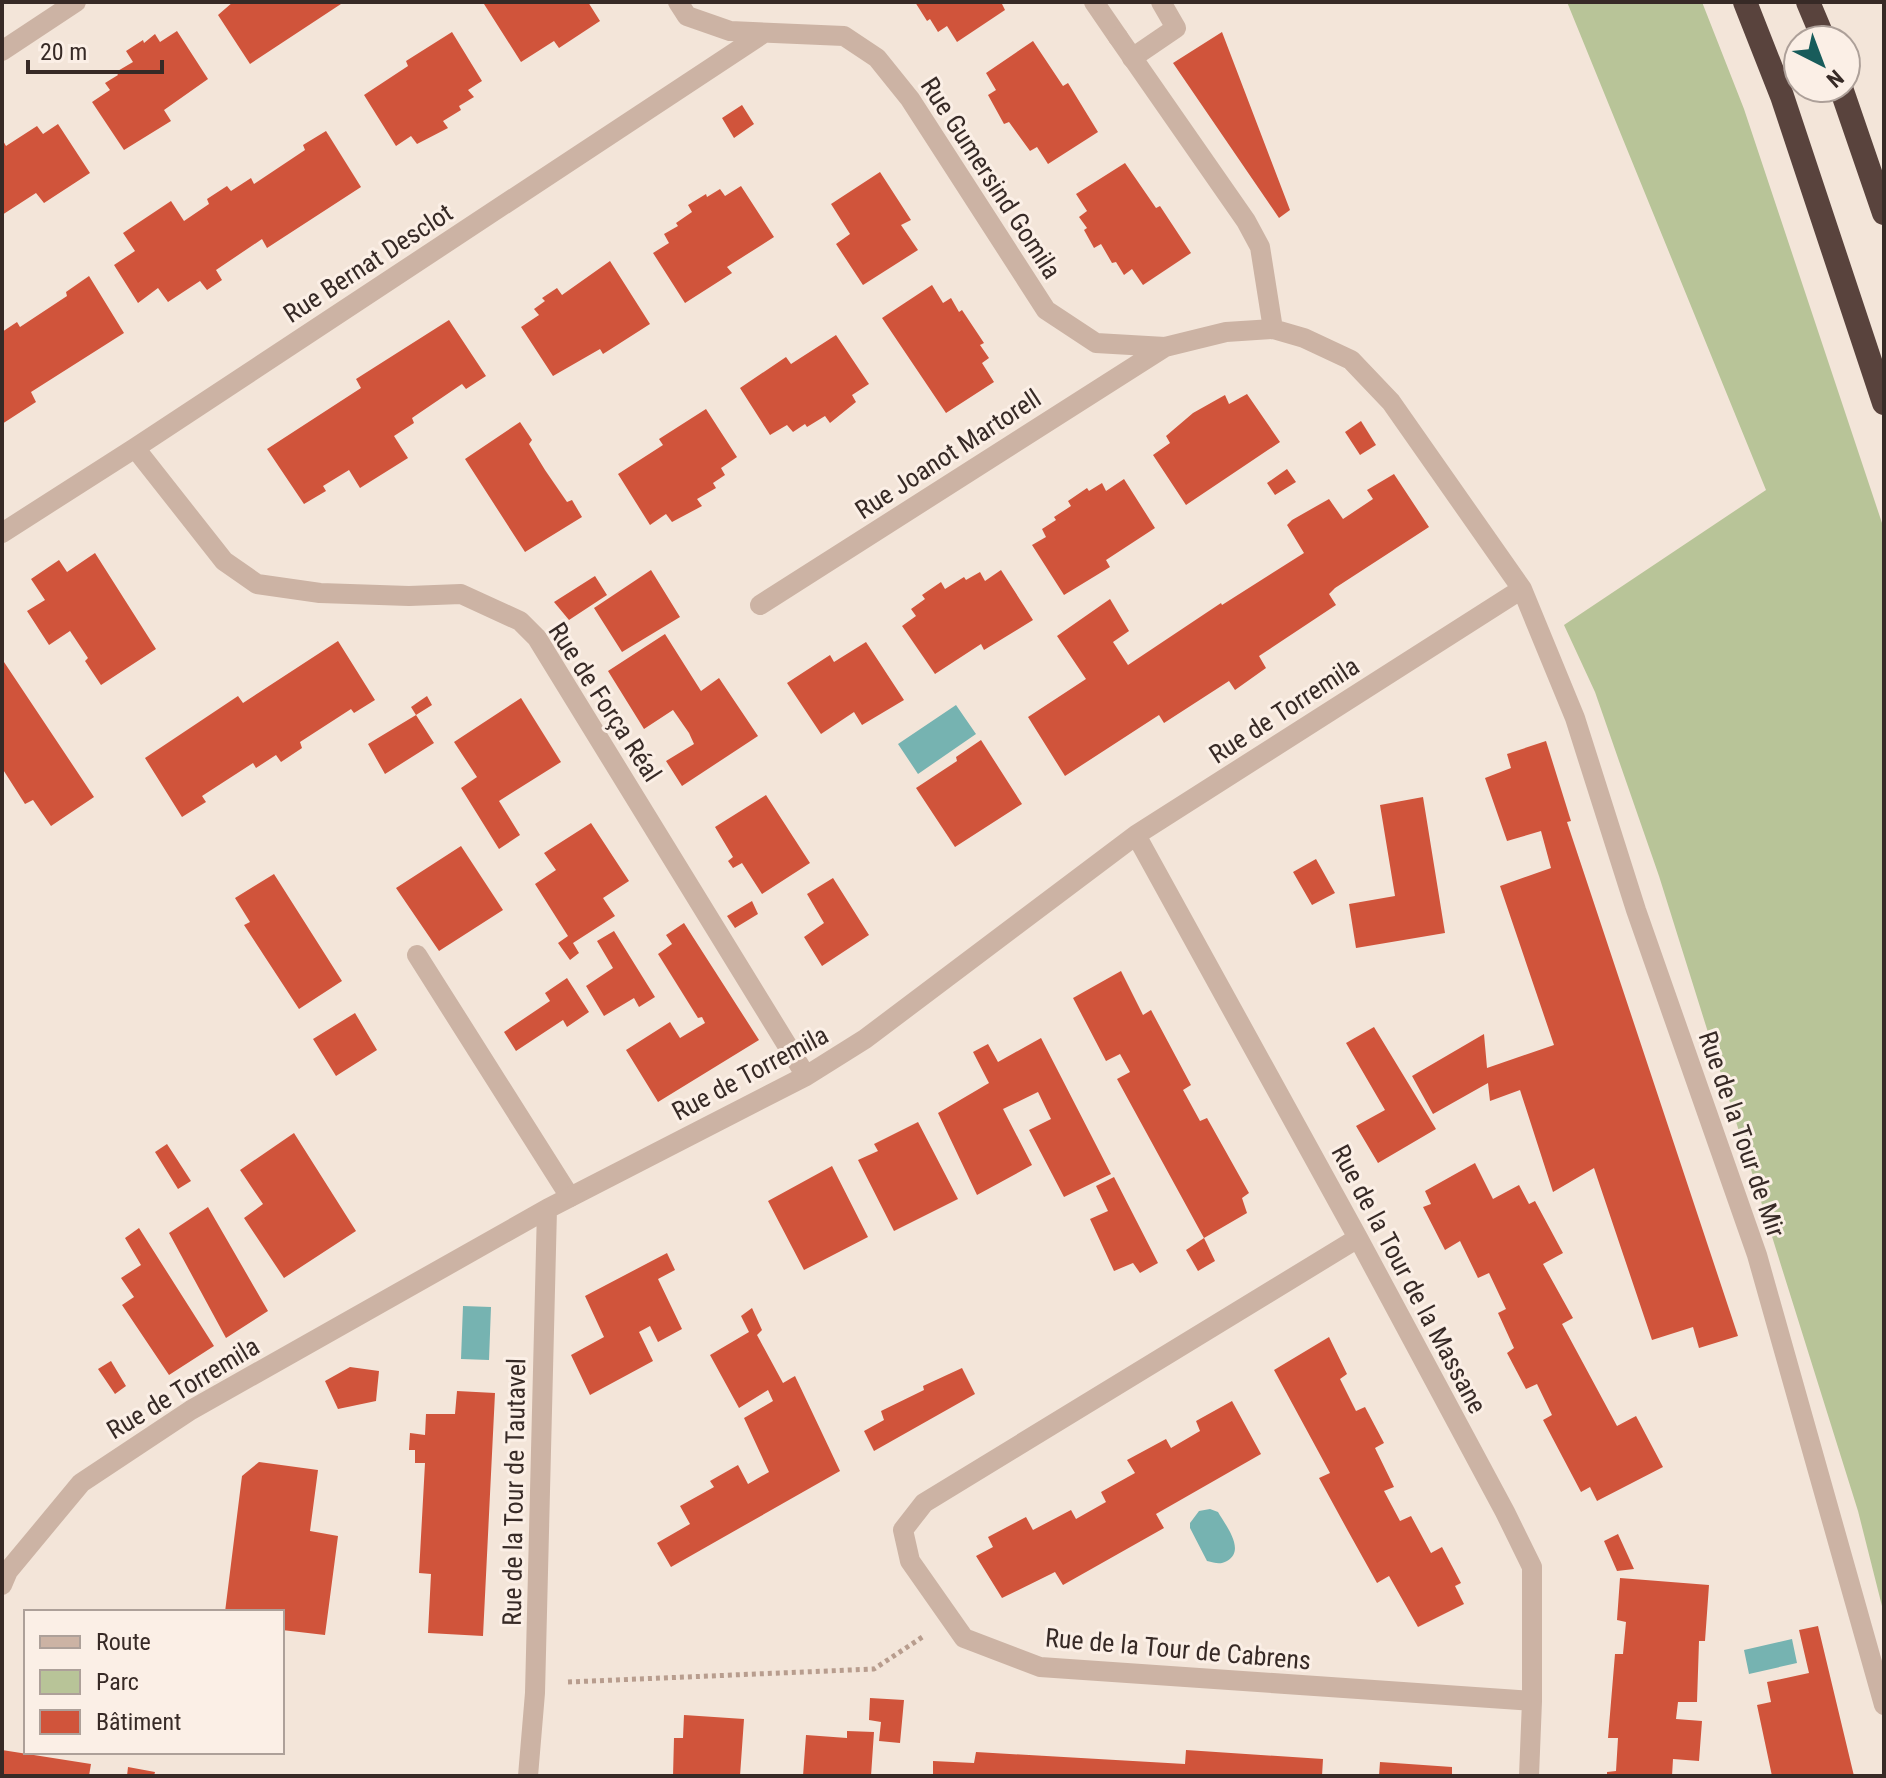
<svg xmlns="http://www.w3.org/2000/svg" width="1886" height="1778" font-family="'Roboto Condensed',sans-serif">
<rect width="100%" height="100%" fill="#f3e5d9"/>
<path fill="#b8c498" d="M 1567,2 L 1702,2 L 1744,109 L 1884,529 L 1884,1614 L 1858,1511 L 1659,876 L 1595,692 L 1564,625 L 1766,490 Z"/>
<path fill="#76b3b1" d="M 956,705 L 976,734 L 918,774 L 898,744 Z
M 463,1306 L 491,1307 L 489,1360 L 461,1359 Z
M 1210,1509 L 1218,1512 C 1226,1526 1246,1550 1227,1561 C 1220,1565 1215,1563 1207,1561 L 1190,1528 L 1190,1523 L 1199,1511 Z
M 1792,1639 L 1797,1663 L 1749,1674 L 1744,1650 Z"/>
<path fill="#d0543b" d="M 233,2 L 344,2 L 250,64 L 218,15 Z
M 486,2 L 588,2 L 600,21 L 559,48 L 554,41 L 521,62 L 484,4 Z
M 915,2 L 1001,2 L 1005,10 L 957,42 L 947,26 L 938,32 L 930,19 L 927,21 Z
M 177,31 L 208,79 L 164,110 L 171,121 L 124,150 L 92,102 L 110,90 L 105,83 L 118,75 L 116,72 L 133,62 L 126,51 L 143,40 L 144,43 L 155,34 L 160,42 Z
M 452,32 L 482,81 L 468,90 L 474,97 L 459,106 L 461,110 L 443,121 L 448,128 L 417,144 L 411,136 L 396,146 L 364,95 L 408,66 L 406,61 Z
M 1222,32 L 1290,210 L 1279,218 L 1173,63 Z
M 1033,41 L 1063,86 L 1068,83 L 1098,132 L 1048,164 L 1037,147 L 1030,151 L 1009,122 L 1004,124 L 988,95 L 996,90 L 986,73 Z
M 742,105 L 754,124 L 734,138 L 722,118 Z
M 58,124 L 90,173 L 44,203 L 36,193 L 2,215 L 2,139 L 6,146 L 37,126 L 43,134 Z
M 326,131 L 361,187 L 267,248 L 262,239 L 216,270 L 222,280 L 207,290 L 200,281 L 168,302 L 158,288 L 138,303 L 114,265 L 135,251 L 123,233 L 171,201 L 184,221 L 209,204 L 207,199 L 227,186 L 231,191 L 251,178 L 254,184 L 305,150 L 303,145 Z
M 1125,163 L 1156,208 L 1160,206 L 1191,253 L 1143,285 L 1132,269 L 1124,275 L 1116,262 L 1112,263 L 1101,244 L 1094,248 L 1084,230 L 1087,228 L 1079,217 L 1087,211 L 1076,194 Z
M 880,172 L 911,220 L 901,225 L 918,250 L 863,285 L 836,244 L 850,234 L 831,204 Z
M 741,186 L 774,237 L 727,267 L 732,273 L 685,303 L 653,253 L 669,243 L 664,234 L 678,226 L 676,223 L 692,212 L 688,205 L 706,194 L 707,197 L 720,189 L 725,196 Z
M 610,261 L 650,324 L 603,354 L 600,349 L 553,376 L 521,327 L 539,315 L 534,309 L 545,301 L 542,298 L 557,288 L 562,295 Z
M 89,276 L 124,333 L 31,392 L 36,402 L 2,424 L 2,332 L 17,322 L 20,327 L 67,296 L 66,292 Z
M 932,285 L 943,303 L 951,298 L 959,312 L 962,310 L 984,343 L 980,345 L 989,358 L 982,363 L 994,382 L 946,413 L 882,318 Z
M 449,320 L 486,376 L 466,389 L 462,384 L 412,418 L 414,423 L 394,436 L 408,458 L 360,488 L 349,470 L 323,486 L 326,491 L 304,504 L 267,449 L 361,388 L 356,379 Z
M 836,335 L 869,384 L 852,395 L 856,402 L 830,423 L 825,416 L 807,427 L 805,424 L 793,432 L 787,425 L 770,435 L 740,388 L 786,357 L 791,364 Z
M 1247,394 L 1280,442 L 1186,505 L 1153,455 L 1170,443 L 1166,436 L 1193,413 L 1225,395 L 1229,404 Z
M 706,409 L 737,457 L 721,468 L 725,475 L 713,483 L 716,488 L 697,499 L 702,506 L 672,522 L 666,514 L 650,525 L 618,474 L 663,445 L 659,439 Z
M 1361,421 L 1376,445 L 1360,455 L 1345,432 Z
M 520,422 L 532,440 L 529,444 L 545,470 L 567,502 L 572,500 L 582,517 L 525,552 L 465,459 Z
M 1287,469 L 1296,482 L 1275,495 L 1267,483 Z
M 1394,474 L 1429,527 L 1335,588 L 1329,594 L 1336,605 L 1259,656 L 1266,668 L 1235,690 L 1229,681 L 1164,723 L 1159,715 L 1065,776 L 1028,717 L 1086,679 L 1057,636 L 1110,599 L 1129,631 L 1113,642 L 1128,665 L 1221,603 L 1222,605 L 1304,553 L 1287,525 L 1292,520 L 1329,499 L 1343,519 L 1373,499 L 1367,490 Z
M 1124,479 L 1155,528 L 1106,560 L 1110,567 L 1064,595 L 1032,545 L 1046,537 L 1042,529 L 1056,520 L 1054,517 L 1071,506 L 1068,501 L 1087,488 L 1089,491 L 1102,483 L 1106,491 Z
M 95,553 L 156,649 L 101,685 L 85,661 L 88,658 L 70,631 L 49,645 L 27,611 L 45,600 L 31,579 L 59,560 L 67,572 Z
M 651,570 L 680,617 L 622,652 L 594,608 Z
M 1001,570 L 1033,620 L 984,650 L 981,644 L 935,674 L 902,626 L 916,616 L 911,609 L 925,599 L 922,595 L 941,582 L 945,589 L 964,577 L 966,580 L 980,572 L 985,581 Z
M 595,576 L 607,595 L 569,620 L 554,602 Z
M 665,634 L 701,691 L 719,678 L 758,736 L 682,786 L 666,761 L 694,744 L 689,733 L 673,710 L 644,729 L 608,671 Z
M 338,641 L 375,700 L 354,713 L 351,709 L 300,742 L 302,748 L 281,762 L 276,755 L 256,768 L 253,763 L 202,796 L 206,802 L 182,817 L 145,758 L 238,696 L 243,703 Z
M 866,642 L 904,700 L 862,725 L 854,712 L 821,734 L 787,683 L 830,655 L 834,662 Z
M 2,659 L 94,797 L 51,826 L 33,800 L 25,804 L 2,768 Z
M 427,696 L 432,705 L 416,715 L 434,743 L 385,774 L 368,744 L 416,715 L 411,707 Z
M 521,698 L 561,762 L 499,801 L 520,835 L 499,849 L 461,788 L 477,777 L 454,742 Z
M 981,740 L 1022,804 L 955,847 L 916,788 L 957,761 L 956,757 Z
M 1546,741 L 1571,821 L 1567,822 L 1738,1336 L 1699,1348 L 1693,1327 L 1652,1340 L 1594,1168 L 1553,1192 L 1520,1090 L 1490,1101 L 1488,1083 L 1433,1114 L 1412,1076 L 1484,1034 L 1487,1068 L 1554,1045 L 1500,886 L 1551,868 L 1541,831 L 1507,841 L 1485,778 L 1511,768 L 1507,754 Z
M 766,795 L 810,863 L 762,894 L 742,863 L 733,868 L 728,861 L 733,857 L 715,827 Z
M 1423,797 L 1445,933 L 1356,948 L 1349,904 L 1395,896 L 1380,805 Z
M 591,823 L 629,881 L 603,898 L 615,916 L 573,943 L 579,953 L 570,960 L 558,943 L 568,936 L 535,884 L 556,870 L 544,853 Z
M 461,846 L 503,910 L 439,951 L 396,888 Z
M 1316,859 L 1335,893 L 1312,905 L 1293,872 Z
M 274,874 L 342,981 L 299,1009 L 244,925 L 250,922 L 235,898 Z
M 833,878 L 869,935 L 822,966 L 804,937 L 824,923 L 807,894 Z
M 752,901 L 758,914 L 735,928 L 727,916 Z
M 684,923 L 759,1040 L 658,1102 L 626,1050 L 670,1022 L 680,1038 L 705,1023 L 702,1017 L 698,1018 L 658,954 L 672,944 L 666,935 Z
M 614,931 L 655,997 L 639,1007 L 634,998 L 604,1016 L 586,986 L 613,968 L 597,941 Z
M 1121,971 L 1143,1015 L 1151,1010 L 1191,1085 L 1183,1090 L 1200,1121 L 1207,1118 L 1249,1193 L 1242,1198 L 1247,1213 L 1204,1238 L 1215,1261 L 1198,1271 L 1186,1250 L 1204,1238 L 1117,1079 L 1130,1072 L 1120,1054 L 1106,1061 L 1073,998 Z
M 567,978 L 589,1012 L 567,1027 L 563,1020 L 516,1051 L 504,1032 L 550,1001 L 545,993 Z
M 355,1013 L 377,1050 L 336,1076 L 313,1039 Z
M 1374,1027 L 1436,1129 L 1378,1163 L 1356,1126 L 1385,1110 L 1346,1043 Z
M 1041,1038 L 1111,1174 L 1064,1197 L 1029,1130 L 1051,1119 L 1038,1092 L 1003,1109 L 1032,1165 L 977,1195 L 938,1113 L 989,1083 L 973,1052 L 988,1044 L 998,1062 Z
M 918,1122 L 958,1199 L 894,1231 L 858,1160 L 878,1151 L 874,1144 Z
M 294,1133 L 356,1231 L 284,1278 L 244,1218 L 263,1204 L 240,1170 Z
M 167,1144 L 191,1181 L 178,1189 L 155,1152 Z
M 1475,1163 L 1493,1199 L 1519,1185 L 1529,1204 L 1535,1201 L 1563,1253 L 1543,1264 L 1573,1318 L 1562,1324 L 1617,1426 L 1636,1416 L 1663,1467 L 1597,1501 L 1590,1487 L 1581,1492 L 1543,1420 L 1552,1415 L 1537,1384 L 1526,1389 L 1507,1353 L 1514,1348 L 1498,1313 L 1506,1309 L 1489,1273 L 1478,1278 L 1460,1241 L 1445,1250 L 1423,1207 L 1431,1204 L 1425,1191 Z
M 832,1166 L 868,1237 L 804,1270 L 768,1201 Z
M 1114,1177 L 1158,1263 L 1140,1273 L 1133,1263 L 1114,1271 L 1090,1219 L 1108,1211 L 1096,1186 Z
M 208,1207 L 268,1311 L 226,1338 L 169,1233 Z
M 139,1228 L 214,1346 L 169,1375 L 122,1305 L 134,1297 L 121,1278 L 141,1265 L 125,1238 Z
M 667,1253 L 675,1270 L 658,1279 L 682,1329 L 658,1342 L 650,1326 L 639,1332 L 653,1361 L 590,1395 L 571,1355 L 604,1337 L 585,1296 Z
M 752,1308 L 762,1330 L 757,1335 L 783,1383 L 795,1376 L 840,1471 L 671,1567 L 657,1543 L 690,1524 L 680,1506 L 714,1487 L 710,1481 L 738,1465 L 748,1484 L 769,1472 L 744,1418 L 773,1401 L 768,1390 L 739,1408 L 710,1355 L 749,1332 L 741,1316 Z
M 1329,1337 L 1347,1374 L 1340,1379 L 1356,1411 L 1365,1407 L 1384,1443 L 1375,1448 L 1394,1487 L 1384,1491 L 1400,1521 L 1411,1516 L 1431,1553 L 1442,1547 L 1461,1583 L 1455,1586 L 1464,1604 L 1418,1627 L 1389,1576 L 1377,1583 L 1348,1531 L 1319,1478 L 1330,1473 L 1274,1370 Z
M 111,1361 L 126,1386 L 115,1394 L 98,1369 Z
M 350,1367 L 379,1371 L 376,1401 L 338,1409 L 325,1381 Z
M 962,1368 L 975,1394 L 874,1451 L 864,1431 L 884,1420 L 881,1411 L 924,1390 L 923,1386 Z
M 457,1391 L 495,1393 L 483,1636 L 428,1633 L 431,1574 L 419,1573 L 425,1463 L 415,1463 L 415,1450 L 409,1450 L 410,1433 L 425,1435 L 426,1414 L 455,1414 Z
M 1232,1401 L 1261,1454 L 1156,1514 L 1164,1528 L 1063,1585 L 1055,1572 L 1002,1598 L 976,1556 L 993,1547 L 988,1537 L 1026,1517 L 1033,1530 L 1071,1510 L 1076,1519 L 1106,1502 L 1101,1492 L 1135,1473 L 1127,1460 L 1166,1439 L 1171,1448 L 1200,1431 L 1196,1421 Z
M 259,1462 L 318,1470 L 310,1531 L 338,1536 L 325,1635 L 282,1630 L 282,1612 L 225,1612 L 242,1476 Z
M 1618,1534 L 1634,1569 L 1617,1571 L 1604,1541 Z
M 1620,1578 L 1709,1585 L 1705,1641 L 1699,1641 L 1697,1702 L 1678,1702 L 1676,1719 L 1702,1721 L 1699,1761 L 1673,1759 L 1672,1776 L 1607,1776 L 1607,1772 L 1616,1771 L 1618,1738 L 1608,1738 L 1615,1654 L 1623,1654 L 1626,1622 L 1617,1620 Z
M 1818,1626 L 1854,1776 L 1772,1776 L 1757,1705 L 1771,1702 L 1767,1682 L 1809,1673 L 1799,1630 Z
M 870,1698 L 904,1700 L 900,1743 L 879,1741 L 881,1722 L 869,1720 Z
M 684,1715 L 744,1719 L 740,1776 L 673,1776 L 674,1738 L 683,1738 Z
M 847,1731 L 874,1732 L 871,1776 L 803,1776 L 806,1735 L 847,1738 Z
M 2,1750 L 91,1764 L 89,1776 L 2,1776 Z
M 1186,1750 L 1323,1759 L 1322,1776 L 933,1776 L 933,1761 L 974,1763 L 976,1752 L 1185,1764 Z
M 1380,1762 L 1452,1767 L 1452,1776 L 1379,1776 Z
M 128,1767 L 155,1772 L 154,1776 L 127,1776 Z"/>
<g fill="none" stroke-linecap="round" stroke-linejoin="round">
<path stroke="#b89d8e" stroke-width="5" stroke-dasharray="4 4" stroke-linecap="butt" d="M 568,1682 L 874,1669 L 924,1636"/>
<path stroke="#ccb3a4" stroke-width="20" d="M 1094,2 L 1118,37
M 1132,58 L 1176,28 L 1161,2
M 417,955 L 570,1197"/>
<path stroke="#ccb3a4" stroke-width="20" d="M 678,2 L 687,16 L 730,31 L 844,36 L 877,58 L 910,99 L 1046,310 L 1096,343 L 1165,347 L 1226,332 L 1273,329 L 1304,338 L 1351,360 L 1391,402 L 1522,589 L 1575,718 L 1636,910 L 1757,1255 L 1884,1705
M 1118,37 L 1246,221 L 1260,247 L 1273,329
M 2,51 L 76,2
M 135,448 L 224,561 L 257,584 L 320,593 L 409,596 L 461,594 L 520,621 L 537,638 L 806,1076
M 2,533 L 135,448 L 761,35
M 760,605 L 1165,347
M 1136,835 L 1358,1238 L 1505,1512 L 1532,1567 L 1532,1701 L 1529,1776
M 1358,1238 L 924,1503 L 903,1530 L 910,1561 L 964,1638 L 1040,1667 L 1532,1701
M 2,1585 L 8,1571 L 81,1483 L 191,1410 L 547,1209 L 806,1076 L 865,1039 L 1136,835 L 1522,589
M 528,1776 L 535,1693 L 547,1209"/>
<path stroke="#59433d" stroke-width="24" d="M 1745,2 L 1782,96 L 1884,403
M 1808,2 L 1824,40
M 1841,88 L 1884,213"/>
</g>
<g text-anchor="middle" stroke-width="6" stroke-linejoin="round" paint-order="stroke">
<g font-size="26" fill="#372a26" stroke="#fbefe6">
<text transform="translate(991 178) rotate(57)" y="9">Rue Gumersind Gomila</text>
<text transform="translate(368 263) rotate(-33)" y="9">Rue Bernat Desclot</text>
<text transform="translate(948 454) rotate(-33)" y="9">Rue Joanot Martorell</text>
<text transform="translate(605 702) rotate(57)" y="9">Rue de Força Réal</text>
<text transform="translate(1284 710) rotate(-33)" y="9">Rue de Torremila</text>
<text transform="translate(750 1073) rotate(-28)" y="9">Rue de Torremila</text>
<text transform="translate(1742 1134) rotate(71)" y="9">Rue de la Tour de Mir</text>
<text transform="translate(1409 1279) rotate(62)" y="9">Rue de la Tour de la Massane</text>
<text transform="translate(183 1388) rotate(-31)" y="9">Rue de Torremila</text>
<text transform="translate(514 1492) rotate(-89)" y="9">Rue de la Tour de Tautavel</text>
<text transform="translate(1178 1649) rotate(5)" y="9">Rue de la Tour de Cabrens</text>
</g>
</g>
<rect width="1886" height="1778" fill="none" stroke="#372a26" stroke-width="8"/>
<rect x="24" y="1610" width="260" height="144" fill="#fbefe6" stroke="#ada099" stroke-width="2"/>
<rect x="40" y="1636" width="40" height="12" fill="#ccb3a4" stroke="#ada099" stroke-width="2"/>
<text x="96" y="1650" font-size="24" fill="#372a26">Route</text>
<rect x="40" y="1670" width="40" height="24" fill="#b8c498" stroke="#ada099" stroke-width="2"/>
<text x="96" y="1690" font-size="24" fill="#372a26">Parc</text>
<rect x="40" y="1710" width="40" height="24" fill="#d0543b" stroke="#ada099" stroke-width="2"/>
<text x="96" y="1730" font-size="24" fill="#372a26">Bâtiment</text>
<g transform="translate(1822 64) rotate(138)"><circle r="38" fill="#fbefe6" stroke="#ada099" stroke-width="2"/>
<path d="M0-6L14 30L0 20L-14 30Z" fill="#185c5b"/>
<text y="-12" font-size="22" font-weight="bold" text-anchor="middle" fill="#372a26">N</text>
</g>
<path d="M28 60v12h134v-12" fill="none" stroke="#372a26" stroke-width="4"/>
<text x="40" y="60" font-size="24" fill="#372a26" stroke="#fbefe6" stroke-width="6" paint-order="stroke">20 m</text>
</svg>
